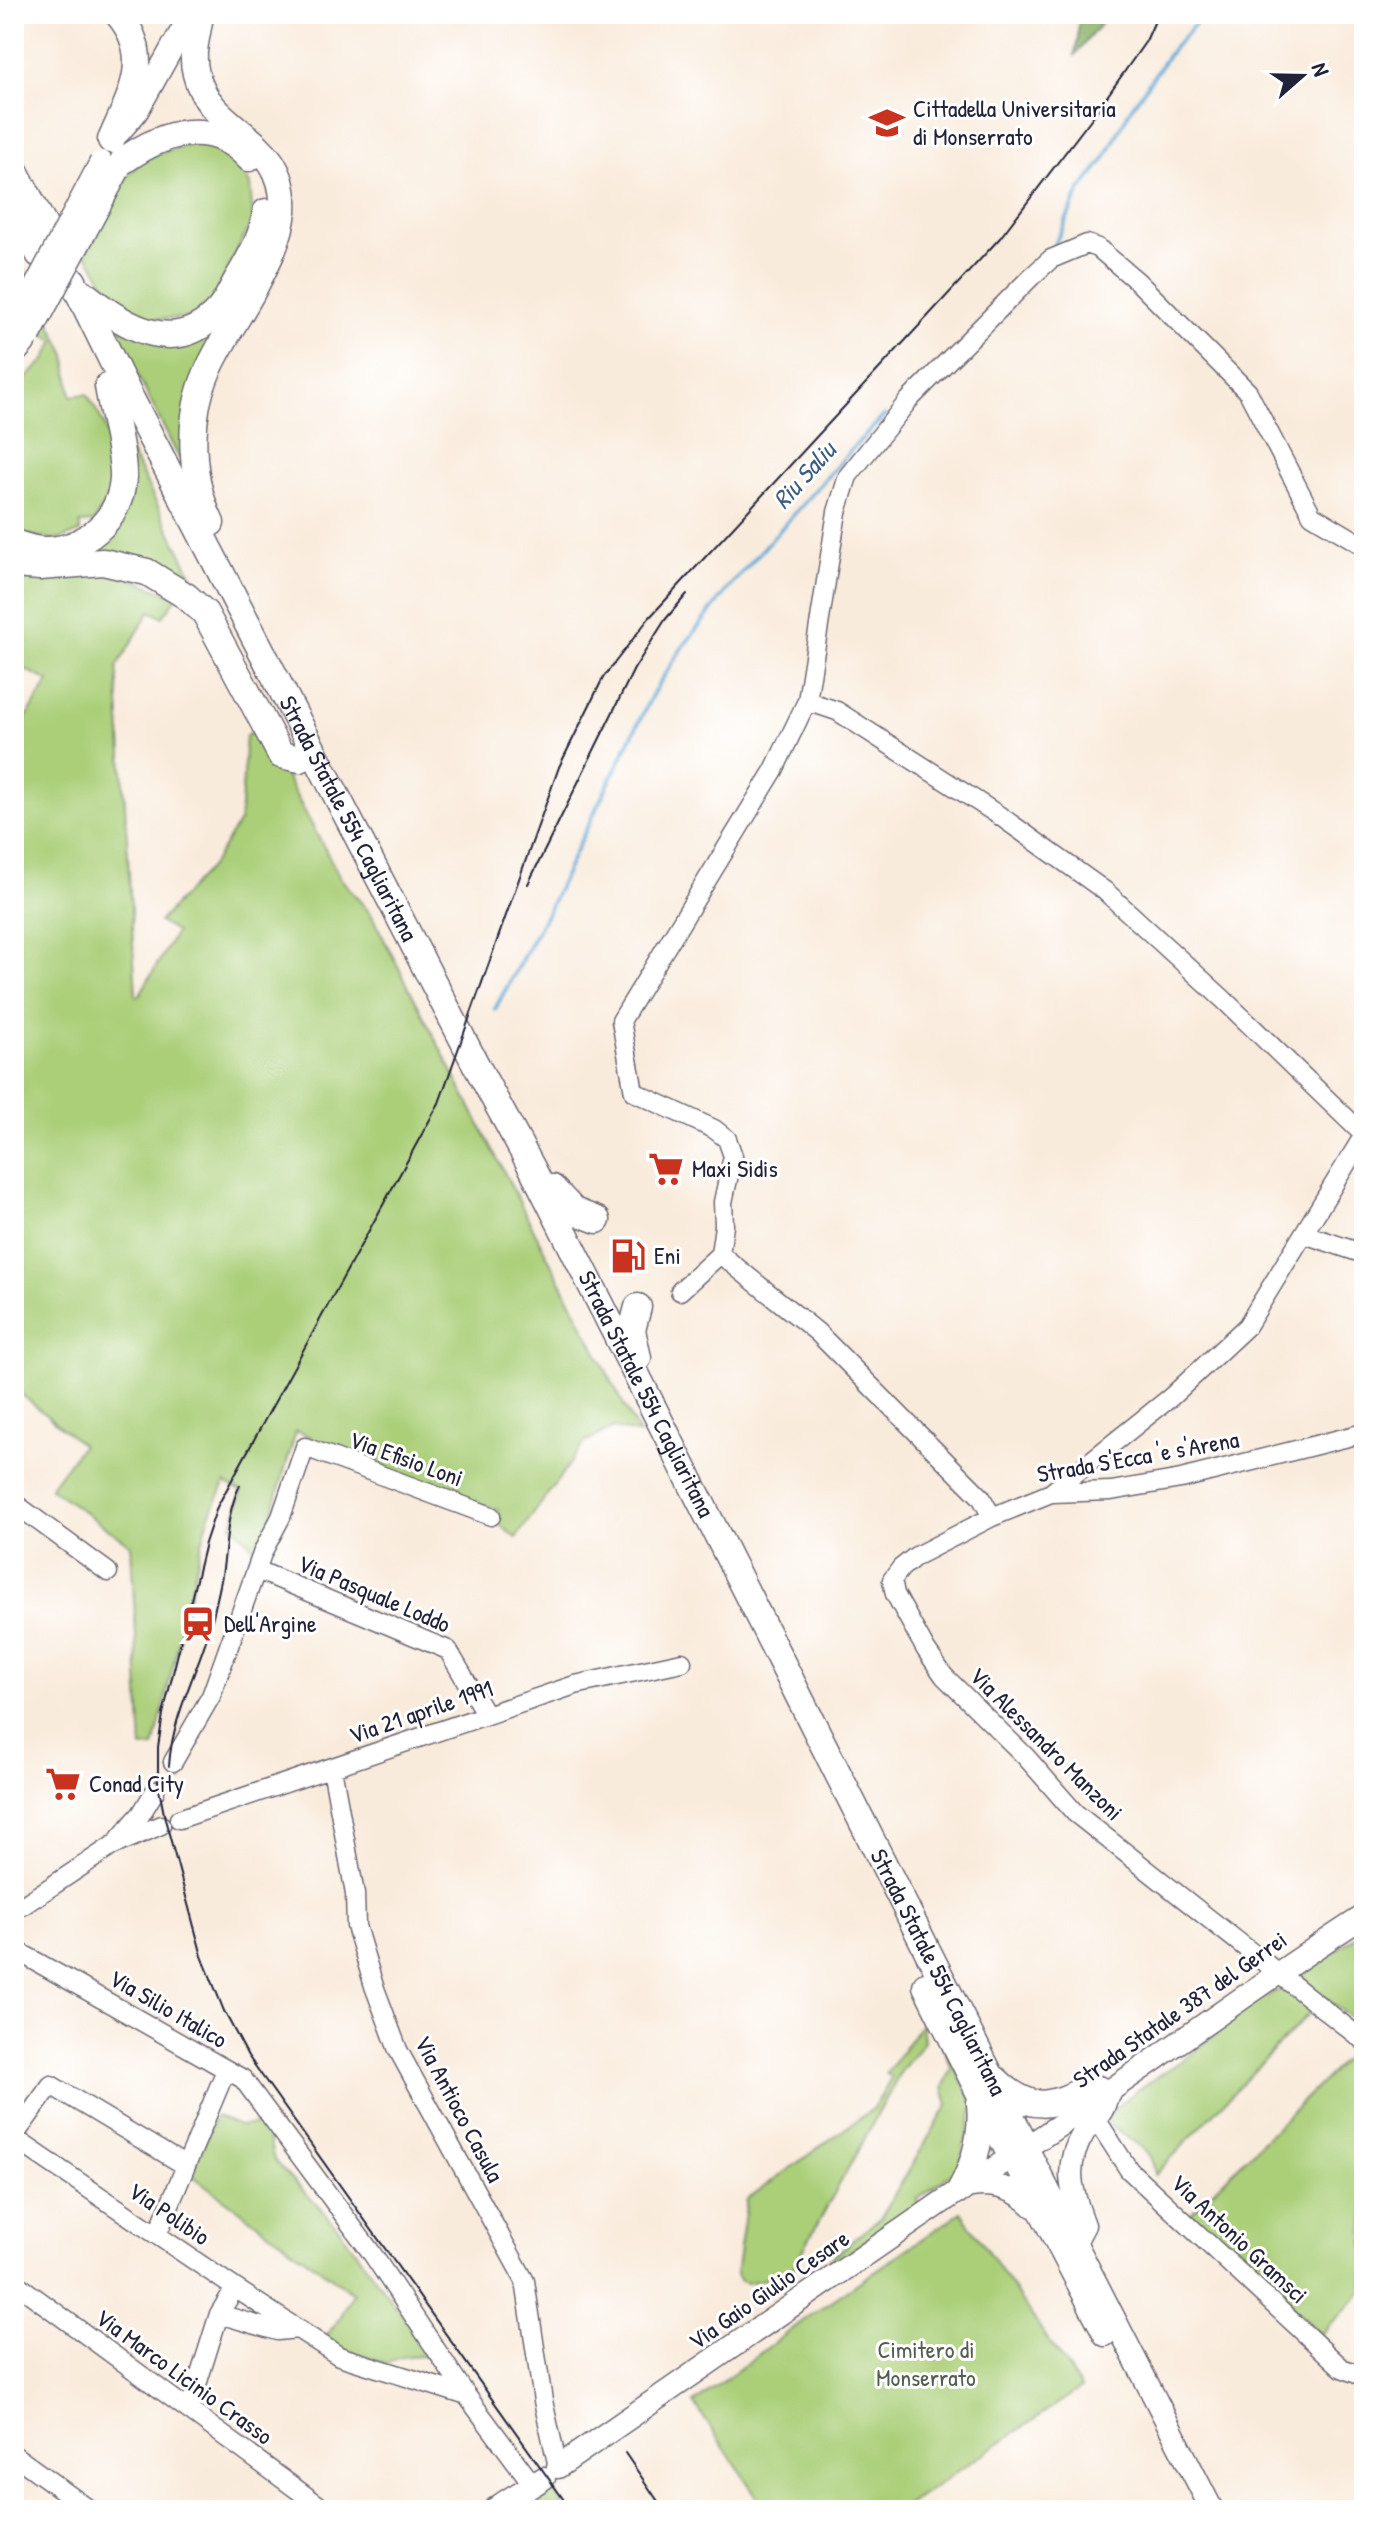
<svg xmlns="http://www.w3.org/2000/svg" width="1378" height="2524" font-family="'Patrick Hand',sans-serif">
<rect width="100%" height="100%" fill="#fff"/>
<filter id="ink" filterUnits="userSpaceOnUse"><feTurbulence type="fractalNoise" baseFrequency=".0125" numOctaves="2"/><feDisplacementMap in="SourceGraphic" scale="16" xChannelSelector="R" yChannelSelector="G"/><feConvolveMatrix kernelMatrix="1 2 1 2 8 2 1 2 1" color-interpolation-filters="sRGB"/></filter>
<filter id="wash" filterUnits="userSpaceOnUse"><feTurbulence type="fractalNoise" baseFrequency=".006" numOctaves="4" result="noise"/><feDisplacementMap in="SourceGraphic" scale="32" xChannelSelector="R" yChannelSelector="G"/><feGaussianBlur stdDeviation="1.8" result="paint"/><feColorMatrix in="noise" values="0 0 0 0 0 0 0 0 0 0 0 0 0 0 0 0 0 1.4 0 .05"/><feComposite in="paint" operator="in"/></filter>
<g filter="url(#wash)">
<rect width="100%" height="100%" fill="#f9ebdb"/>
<path fill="#aacf78" stroke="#66785a" stroke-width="2" d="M 201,140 L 236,159 L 250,185 L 253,220 L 211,301 L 187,318 L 153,319 L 129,308 L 103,281 L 86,253 L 127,176 L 147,157 Z
M 14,256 L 24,270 L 66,355 L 71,396 L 87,394 L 104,424 L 118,478 L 94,522 L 80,523 L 80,532 L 58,540 L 14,533 L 14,394 L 19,385 L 45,360 L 55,341 L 14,315 Z
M 222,324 L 185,456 L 179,458 L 115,330 Z
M 131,452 L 202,596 L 73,553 L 97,541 Z
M 14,568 L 113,571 L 177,597 L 163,617 L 150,611 L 117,667 L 136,996 L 139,996 L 176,932 L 159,922 L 212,865 L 240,820 L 246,735 L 260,729 L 341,879 L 371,914 L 639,1434 L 614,1428 L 586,1441 L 516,1538 L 499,1524 L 498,1510 L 313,1443 L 313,1438 L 296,1431 L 270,1520 L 256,1555 L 250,1542 L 232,1525 L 242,1492 L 225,1483 L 209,1517 L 201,1546 L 154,1747 L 142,1748 L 131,1545 L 50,1488 L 82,1445 L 14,1388 L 14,738 L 49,681 L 14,664 Z
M 1364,1931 L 1364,2029 L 1305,1981 L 1304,1972 Z
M 1287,1987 L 1314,2008 L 1155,2175 C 1152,2138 1120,2143 1105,2118 C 1130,2091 1166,2073 1195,2051 C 1224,2029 1252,1998 1287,1987 Z
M 929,2012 L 974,2106 L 959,2168 L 918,2199 L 919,2203 L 815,2276 L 807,2278 L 881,2217 L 948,2105 L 943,2087 L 952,2069 Z
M 922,2023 L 924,2042 L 902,2070 L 790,2274 L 747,2283 L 741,2281 L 736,2275 L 747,2199 L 874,2108 L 892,2077 L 886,2074 Z
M 1358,2046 L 1364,2052 L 1364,2290 L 1321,2334 L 1190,2214 Z
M 216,2116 L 239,2126 L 257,2124 L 268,2136 L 274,2160 L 337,2226 L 426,2347 L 427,2357 C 416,2354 396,2356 388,2364 L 344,2350 L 325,2338 L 341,2316 L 353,2293 L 190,2174 Z
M 961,2212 L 1081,2388 L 900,2510 L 766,2510 L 694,2403 L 807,2318 Z
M 551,2488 L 566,2510 L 526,2510 Z"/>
<path fill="#87b268" stroke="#546a52" stroke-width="2" d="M 1078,14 L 1109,14 L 1074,56 L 1078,39 Z"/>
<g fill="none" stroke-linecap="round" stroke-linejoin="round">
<path stroke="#5ca6d4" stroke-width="4" d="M 1051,252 L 1080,191 L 1104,160 L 1131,108 L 1174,47 L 1205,14
M 495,1009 L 548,911 L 578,846 L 652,695 L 680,651 L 730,586 L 852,449 L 885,415"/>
</g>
</g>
<g filter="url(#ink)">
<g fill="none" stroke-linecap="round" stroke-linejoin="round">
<path stroke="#cec3bb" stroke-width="18" stroke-dasharray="18 9" stroke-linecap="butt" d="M 155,1791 L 173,1762"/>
<g stroke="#6d6873" stroke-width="21">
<path id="minor" d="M 807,701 L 837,711 L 1000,816 L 1105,891 L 1223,999 L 1364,1135
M 1304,1234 L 1364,1254
M 720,1254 L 817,1332 L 981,1497 L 992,1517
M 680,1291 L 720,1254 L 724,1226 L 723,1202 L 733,1156 L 727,1139 L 714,1129 L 634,1092 L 621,1021 L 774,770 L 807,701 L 837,512 L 848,476 L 909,400 L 1031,277 L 1051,259 L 1087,244 L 1098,248 L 1137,281 L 1248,392 L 1312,515 L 1364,546
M 1364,1433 L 1181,1479 L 1111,1491 L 1051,1493 L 992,1517 L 916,1556 L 901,1568 L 892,1580 L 895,1594 L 926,1650 L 944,1676 L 1026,1757 L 1075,1813 L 1364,2041
M 1051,1493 L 1171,1397 L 1247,1326 L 1364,1135
M 14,1503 L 108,1572
M 257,1570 L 448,1650 L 486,1715
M 173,1762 L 211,1696 L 263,1551 L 281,1517 L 305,1447 L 491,1516
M 332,1768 L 355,1894 L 356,1926 L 374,1986 L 398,2050 L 525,2281 L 543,2401 L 558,2467
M 179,1819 L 575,1685 L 682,1662
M 120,1838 L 141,1814 L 155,1791
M 22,1906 L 112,1846 L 161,1825
M 14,1949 L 243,2079 L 371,2252 L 467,2396 L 533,2485
M 1096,2119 L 1129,2170 L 1342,2368 L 1364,2377
M 14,2136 L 51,2085 L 186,2166
M 14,2138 L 235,2288 L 339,2356 L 467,2396
M 157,2235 L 226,2070
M 14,2282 L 325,2510
M 219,2314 L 277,2331 L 298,2329
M 189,2410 L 219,2314 L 235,2288
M 14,2455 L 90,2510"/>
</g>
<g stroke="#6d6873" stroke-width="25">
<path id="major" d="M 119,132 L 137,111 L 191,14
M 14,354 L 24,343
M 1027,2148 L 1212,2510
M 1012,2158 L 1105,2335
M 966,2187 C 991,2181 1015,2188 1033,2206
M 1075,2242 L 1084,2225 C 1071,2191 1063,2166 1084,2132 C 1095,2115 1102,2118 1107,2095
M 558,2467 L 961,2189 C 1099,2104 1227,2004 1364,1916
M 494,2510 C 509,2497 527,2490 544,2478"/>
</g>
<g stroke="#6d6873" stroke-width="29">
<g id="highway">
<path d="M 200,14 C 198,35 190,52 196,74 C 211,136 288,135 283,211 C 280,240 266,265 253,290 C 238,318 218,346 206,375 C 187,419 190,480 211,523"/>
<path d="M 111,140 C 130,96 155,57 118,14"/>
<path d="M 123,161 C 162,133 211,116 249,158"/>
<path d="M 14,169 L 48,233"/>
<path d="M 18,214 L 39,254"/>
<path id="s1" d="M 73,281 L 130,397 L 475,1063 L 532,1168 L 1027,2148"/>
<path d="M 83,293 C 122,325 175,359 218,311 C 226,303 231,290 237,280 C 249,260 263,236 266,212"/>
<path d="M 14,543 C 23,546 34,550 44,550 C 83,551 121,520 123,478 C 124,454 112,412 108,386"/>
<path d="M 14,565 L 40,567 L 103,562 L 147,572 L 186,596 L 205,613 L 281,755 L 300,759"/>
<path d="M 552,1188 L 574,1211 L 597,1220"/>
<path d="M 638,1358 L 632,1330 L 638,1307"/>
<path d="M 926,1986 L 1012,2158"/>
<path d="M 996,2080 C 1030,2113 1053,2108 1090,2086 L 1108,2093"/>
<path d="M 961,2189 C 976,2161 983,2134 980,2103"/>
</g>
</g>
<use href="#minor" stroke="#fff" stroke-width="18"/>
<use href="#major" stroke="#fff" stroke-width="22"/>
<use href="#highway" stroke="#fff" stroke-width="26"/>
<path stroke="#22223b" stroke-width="2" d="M 528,884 L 634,669 L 665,620 L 687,594
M 169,1766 C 172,1715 198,1672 211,1624 C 215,1608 219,1592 222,1575 C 227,1544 226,1514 240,1485
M 625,2453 L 664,2510
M 571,2510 L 248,2056 L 224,2011 L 202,1956 L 165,1819 L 158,1784 L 158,1747 L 163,1714 L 205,1543 L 217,1507 L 439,1103 L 559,767 L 603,678 L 649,618 L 1000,238 L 1094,115 L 1146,41 L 1158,14"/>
<g stroke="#6d6873" stroke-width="25" stroke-linecap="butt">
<path id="major-bridge" d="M 15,325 L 101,162
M 30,335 L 118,171"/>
</g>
<use href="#major-bridge" stroke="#fff" stroke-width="22"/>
</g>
</g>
<defs>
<g id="university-bare" transform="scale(2.76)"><path d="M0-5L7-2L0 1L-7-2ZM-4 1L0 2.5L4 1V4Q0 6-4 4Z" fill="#c8321e" stroke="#fff" stroke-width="2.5" paint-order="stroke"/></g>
<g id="supermarket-bare" transform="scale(2.76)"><path d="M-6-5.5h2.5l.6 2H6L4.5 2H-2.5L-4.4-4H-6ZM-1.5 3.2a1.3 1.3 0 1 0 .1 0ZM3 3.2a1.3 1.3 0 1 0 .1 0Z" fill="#c8321e" stroke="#fff" stroke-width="2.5" paint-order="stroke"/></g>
<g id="fuel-bare" transform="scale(2.76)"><path d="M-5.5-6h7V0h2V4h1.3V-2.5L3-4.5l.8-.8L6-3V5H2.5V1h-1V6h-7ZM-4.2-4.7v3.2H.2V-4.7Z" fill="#c8321e" stroke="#fff" stroke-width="2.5" paint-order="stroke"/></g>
<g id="station-bare" transform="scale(2.76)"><path d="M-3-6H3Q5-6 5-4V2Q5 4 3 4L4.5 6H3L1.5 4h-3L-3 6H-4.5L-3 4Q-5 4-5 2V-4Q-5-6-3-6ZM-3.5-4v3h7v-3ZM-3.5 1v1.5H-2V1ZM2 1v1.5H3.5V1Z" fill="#c8321e" stroke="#fff" stroke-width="2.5" paint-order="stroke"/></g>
</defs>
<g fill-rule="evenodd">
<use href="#university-bare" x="887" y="123"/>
<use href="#supermarket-bare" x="666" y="1169"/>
<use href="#fuel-bare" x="628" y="1256"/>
<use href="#station-bare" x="198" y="1624"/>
<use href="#supermarket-bare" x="63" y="1784"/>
</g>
<g text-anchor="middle" stroke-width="6" stroke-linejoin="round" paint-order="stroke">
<g font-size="24" fill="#22223b" stroke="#fff" text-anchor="start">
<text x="913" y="117">Cittadella Universitaria<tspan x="913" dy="28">di Monserrato</tspan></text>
<text x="692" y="1177">Maxi Sidis</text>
<text x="654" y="1264">Eni</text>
<text x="224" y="1632">Dell'Argine</text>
<text x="89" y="1792">Conad City</text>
</g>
<g font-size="24" fill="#22223b" stroke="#fff">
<text dy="8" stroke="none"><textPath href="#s1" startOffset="604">Strada Statale 554 Cagliaritana</textPath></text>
<text dy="8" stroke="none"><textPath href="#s1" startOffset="1252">Strada Statale 554 Cagliaritana</textPath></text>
<text transform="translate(1138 1457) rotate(-10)" y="8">Strada S'Ecca 'e s'Arena</text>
<text transform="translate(406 1459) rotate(20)" y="8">Via Efisio Loni</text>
<text transform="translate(374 1594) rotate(23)" y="8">Via Pasquale Loddo</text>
<text transform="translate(421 1712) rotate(-19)" y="8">Via 21 aprile 1991</text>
<text transform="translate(1046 1744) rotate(45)" y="8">Via Alessandro Manzoni</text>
<text dy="8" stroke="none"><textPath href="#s1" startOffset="1900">Strada Statale 554 Cagliaritana</textPath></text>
<text transform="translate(168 2009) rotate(30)" y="8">Via Silio Italico</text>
<text transform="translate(1180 2010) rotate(-35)" y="8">Strada Statale 387 del Gerrei</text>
<text transform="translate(459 2109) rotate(62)" y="8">Via Antioco Casula</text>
<text transform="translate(169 2214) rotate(34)" y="8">Via Polibio</text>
<text transform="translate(1239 2239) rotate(43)" y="8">Via Antonio Gramsci</text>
<text transform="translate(769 2290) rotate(-35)" y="8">Via Gaio Giulio Cesare</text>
<text transform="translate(184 2377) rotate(36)" y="8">Via Marco Licinio Crasso</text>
</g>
<g font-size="24" fill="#525f50" stroke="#fff">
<text x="926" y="2358">Cimitero di<tspan x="926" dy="28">Monserrato</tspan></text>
</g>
<g font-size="26" font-style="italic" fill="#3c5d80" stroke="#fff">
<text transform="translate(804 475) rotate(-48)" y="9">Riu Saliu</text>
</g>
</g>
<rect width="1378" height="2524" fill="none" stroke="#fff" stroke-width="48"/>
<g transform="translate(1302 76) rotate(70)" stroke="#ffffff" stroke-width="6" paint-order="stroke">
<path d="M0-6L14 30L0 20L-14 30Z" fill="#22223b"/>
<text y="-12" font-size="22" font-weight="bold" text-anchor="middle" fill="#22223b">N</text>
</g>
</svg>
